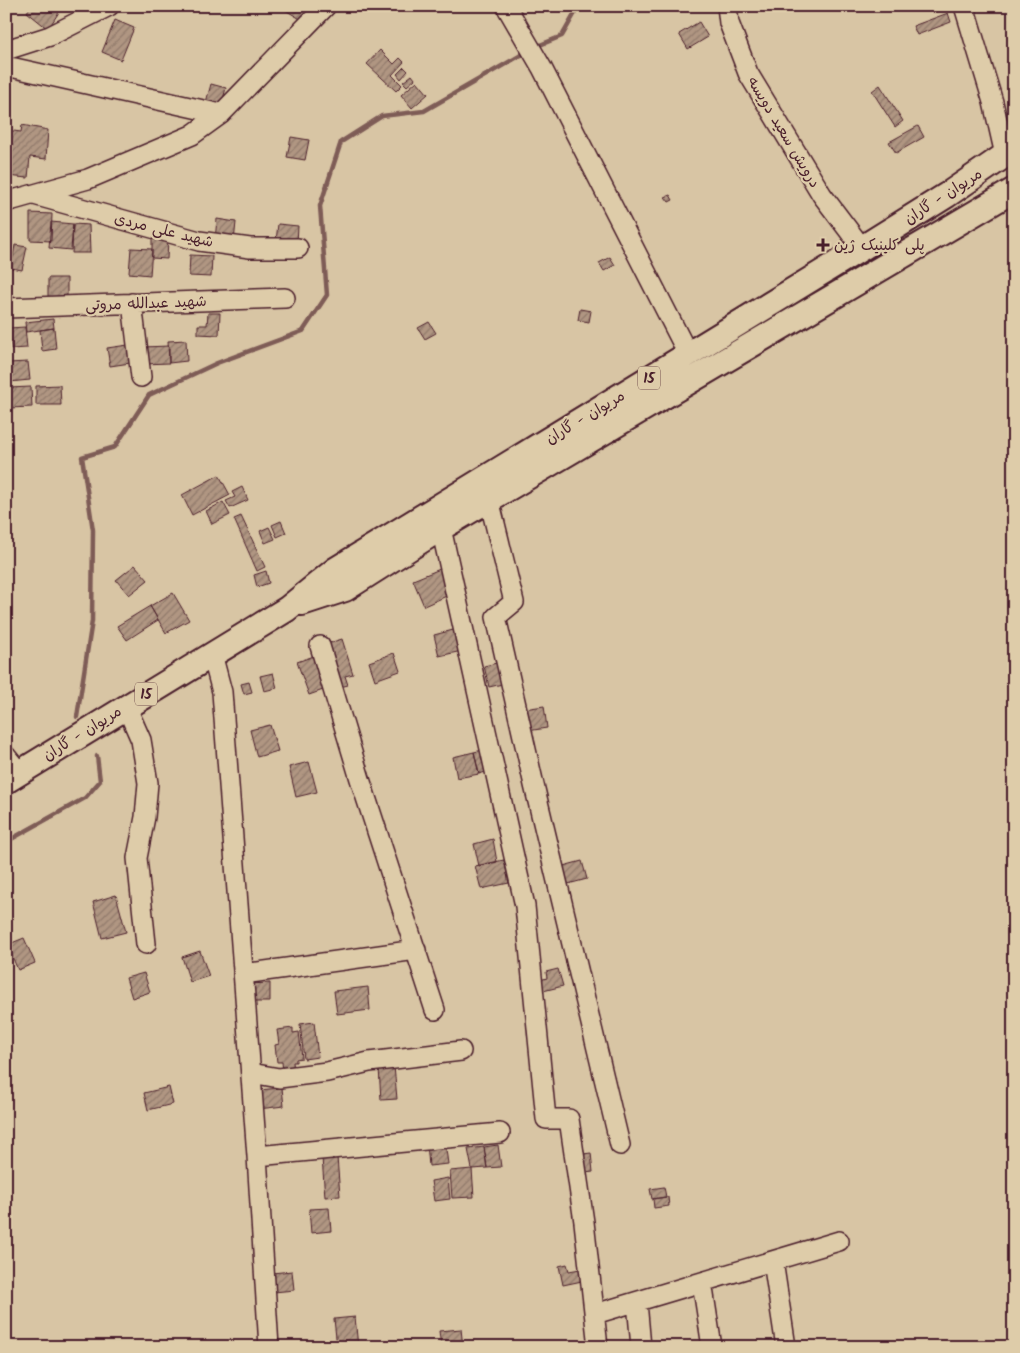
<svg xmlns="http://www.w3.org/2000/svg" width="1020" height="1353" font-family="Kalam,'Playpen Sans Arabic',sans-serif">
<defs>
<pattern id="building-hatch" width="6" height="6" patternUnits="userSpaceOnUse" patternTransform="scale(1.25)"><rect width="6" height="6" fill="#b09682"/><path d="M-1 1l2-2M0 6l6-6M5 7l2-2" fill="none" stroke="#917a6b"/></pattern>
</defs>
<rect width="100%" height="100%" fill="#d8c5a4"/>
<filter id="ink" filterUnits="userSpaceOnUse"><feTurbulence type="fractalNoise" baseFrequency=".02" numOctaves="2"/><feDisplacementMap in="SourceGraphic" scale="10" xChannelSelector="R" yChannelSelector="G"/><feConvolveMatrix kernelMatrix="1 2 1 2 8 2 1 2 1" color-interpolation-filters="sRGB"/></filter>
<g filter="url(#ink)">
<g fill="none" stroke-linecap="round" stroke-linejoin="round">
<path stroke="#7e5b57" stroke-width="4.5" d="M 535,47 L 562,36 L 579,6
M 77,717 L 92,621 L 93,530 L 82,457 L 115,447 L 149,395 L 217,363 L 303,331 L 327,295 L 320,206 L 341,142 L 382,116 L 424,111 L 528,51
M 6,842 L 85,798 L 100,781 L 97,756"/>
</g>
<path fill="url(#building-hatch)" stroke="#4a1f2b" d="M 31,6 L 63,6 L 48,29 L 27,12 Z
M 284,6 L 310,6 L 302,20 L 282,8 Z
M 734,6 L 756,6 L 736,12 Z
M 948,13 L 951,22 L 917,35 L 913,26 Z
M 115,20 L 134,28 L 121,60 L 102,52 Z
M 699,22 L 708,37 L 688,49 L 679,34 Z
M 380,50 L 394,64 L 400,58 L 404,62 L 392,75 L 402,85 L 396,91 L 367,64 Z
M 404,67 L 408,71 L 401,79 L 397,74 Z
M 412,75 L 415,79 L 407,86 L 403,82 Z
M 417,81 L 428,94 L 412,108 L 401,95 Z
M 211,84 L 226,88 L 220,110 L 205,106 Z
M 880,85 L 903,121 L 895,127 L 872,91 Z
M 22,125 L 48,130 L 46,159 L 30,157 L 28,178 L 6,176 L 6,167 L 12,168 L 6,162 L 6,130 L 21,132 Z
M 918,126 L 924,137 L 896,153 L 889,142 Z
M 291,137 L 309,140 L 305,160 L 287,157 Z
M 670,195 L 673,200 L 669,202 L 665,197 Z
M 30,213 L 52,214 L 51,241 L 30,240 Z
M 217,219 L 236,222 L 234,242 L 215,240 Z
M 51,222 L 73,224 L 71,250 L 49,248 Z
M 73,224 L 89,225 L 90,253 L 72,253 Z
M 278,224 L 298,226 L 297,243 L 276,241 Z
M 152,239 L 168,239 L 167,259 L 152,258 Z
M 15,245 L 27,247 L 22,270 L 11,268 Z
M 131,248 L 152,249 L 150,275 L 129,273 Z
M 190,255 L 212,256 L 211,277 L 189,276 Z
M 610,257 L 615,265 L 604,271 L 599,263 Z
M 48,278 L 67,278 L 67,296 L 48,297 Z
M 580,309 L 591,311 L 589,322 L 578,320 Z
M 208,313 L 220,313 L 219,335 L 198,334 L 198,325 L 207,325 Z
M 53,319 L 54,328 L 26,332 L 25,322 Z
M 429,322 L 436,333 L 425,339 L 418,328 Z
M 25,327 L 27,348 L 11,349 L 9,328 Z
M 54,328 L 56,349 L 42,351 L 40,330 Z
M 186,340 L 187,361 L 169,363 L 168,341 Z
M 135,344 L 137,362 L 110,366 L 107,348 Z
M 169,346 L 169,363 L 144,364 L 143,347 Z
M 28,362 L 30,380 L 9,382 L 8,363 Z
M 60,385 L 61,405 L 36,405 L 36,386 Z
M 31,387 L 32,407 L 9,408 L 8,388 Z
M 219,475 L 230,495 L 192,515 L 182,495 Z
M 242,487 L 248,500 L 230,508 L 226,501 L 235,497 L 232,492 Z
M 223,502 L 230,515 L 212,524 L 206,511 Z
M 241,516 L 265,567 L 257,571 L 234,519 Z
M 281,521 L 286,533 L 277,537 L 272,525 Z
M 269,527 L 275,539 L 265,543 L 260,531 Z
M 135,565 L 148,580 L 129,595 L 116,580 Z
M 440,569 L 451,594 L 424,606 L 413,580 Z
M 266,571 L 269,583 L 257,587 L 254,575 Z
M 173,593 L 189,620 L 166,633 L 150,606 Z
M 150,606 L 158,620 L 127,640 L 117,626 Z
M 457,629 L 462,651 L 439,656 L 434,635 Z
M 342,639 L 353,674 L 345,676 L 348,685 L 340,687 L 326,644 Z
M 394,653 L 400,671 L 375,680 L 369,662 Z
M 314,656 L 326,689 L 309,695 L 297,662 Z
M 501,662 L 507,683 L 489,687 L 484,666 Z
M 273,673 L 277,688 L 264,691 L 260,676 Z
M 249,682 L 252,692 L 244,694 L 241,684 Z
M 544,706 L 547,728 L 527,731 L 524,709 Z
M 270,725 L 278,751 L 257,757 L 250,730 Z
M 487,749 L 492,770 L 479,774 L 474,752 Z
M 474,752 L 479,774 L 457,778 L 453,757 Z
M 309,762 L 317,792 L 296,797 L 289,767 Z
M 493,839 L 497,862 L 479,866 L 474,844 Z
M 504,860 L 509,883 L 481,889 L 475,866 Z
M 582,861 L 587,879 L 568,884 L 563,866 Z
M 116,895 L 126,932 L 102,938 L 93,902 Z
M 24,938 L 35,963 L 18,970 L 7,945 Z
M 200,951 L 209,976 L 190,982 L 182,957 Z
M 558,969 L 563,986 L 543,991 L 540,980 L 547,978 L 546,972 Z
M 144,973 L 150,992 L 132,998 L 126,978 Z
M 270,983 L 270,1002 L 248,1002 L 248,984 Z
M 368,987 L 370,1010 L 337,1014 L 334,991 Z
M 314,1022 L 318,1057 L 304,1059 L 300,1024 Z
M 293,1028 L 293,1033 L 299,1032 L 302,1058 L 296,1059 L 296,1062 L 293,1062 L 294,1071 L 283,1072 L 282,1062 L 277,1062 L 275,1045 L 279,1044 L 277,1030 Z
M 394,1066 L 397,1099 L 381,1100 L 379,1068 Z
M 169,1087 L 173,1104 L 148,1110 L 144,1093 Z
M 282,1088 L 284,1106 L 258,1109 L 257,1090 Z
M 445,1142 L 448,1164 L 429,1166 L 427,1144 Z
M 498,1145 L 501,1167 L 487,1168 L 484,1147 Z
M 484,1147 L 487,1168 L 472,1169 L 468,1149 Z
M 591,1153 L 593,1172 L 585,1173 L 583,1154 Z
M 337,1157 L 340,1196 L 325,1197 L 322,1158 Z
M 472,1169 L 474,1197 L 452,1198 L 450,1171 Z
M 448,1178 L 450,1199 L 434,1201 L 431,1181 Z
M 664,1187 L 666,1197 L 652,1199 L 650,1189 Z
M 666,1197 L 668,1197 L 669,1206 L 654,1208 L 653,1199 Z
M 329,1208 L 331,1231 L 311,1233 L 309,1209 Z
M 567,1264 L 569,1271 L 580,1269 L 582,1281 L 563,1285 L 559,1266 Z
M 292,1271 L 294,1290 L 274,1292 L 272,1273 Z
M 355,1317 L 358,1347 L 337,1347 L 334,1319 Z
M 461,1329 L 463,1347 L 441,1347 L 439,1331 Z"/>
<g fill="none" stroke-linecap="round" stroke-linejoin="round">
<g stroke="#4a1f2b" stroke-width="22">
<path id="minor" d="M 506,6 L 542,68 L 688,354
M 727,6 L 729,23 L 748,73 L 822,195 L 862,248
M 964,6 L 993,102 L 1005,155
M 6,50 L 50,36 L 109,6
M 6,67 L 15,68 L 221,114
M 34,195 L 199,241 L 250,248 L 298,248
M 6,202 L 88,179 L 192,135 L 221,114 L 326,6
M 132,303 L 141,377
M 6,308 L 285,298
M 489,499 L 514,602 L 496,617 L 534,785 L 620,1145
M 441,528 L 525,906 L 546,1119 L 569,1119 L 584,1222 L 598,1347
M 320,646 L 360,779 L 435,1010
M 212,654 L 222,692 L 257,1156 L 269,1347
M 126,706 L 141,740 L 148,783 L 145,817 L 137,858 L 146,944
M 6,756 L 19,772
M 243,974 L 416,950
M 251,1073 L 279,1078 L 327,1072 L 369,1062 L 461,1051
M 257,1156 L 500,1133
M 773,1261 L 786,1347
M 702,1282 L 712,1347
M 637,1302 L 641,1347
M 595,1314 L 839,1241"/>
</g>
<g stroke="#4a1f2b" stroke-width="28">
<path id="major" d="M 302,603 L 345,589 L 441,528 L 1014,190
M 6,781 L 287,609 L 335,570 L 862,248 L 947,195 L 1014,149"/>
</g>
<use href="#minor" stroke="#decca9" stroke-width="19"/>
<use href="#major" stroke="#decca9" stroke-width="24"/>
</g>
</g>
<path fill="#4a1f2b" stroke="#decca9" stroke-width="2" d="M820.5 237.5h5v5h5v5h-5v5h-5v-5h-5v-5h5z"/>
<g text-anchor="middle" stroke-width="4.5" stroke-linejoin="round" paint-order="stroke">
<g fill="#decca9" stroke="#765351" stroke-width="1">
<rect x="638" y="366.5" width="22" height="23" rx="4"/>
<rect x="135" y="682.5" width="22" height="23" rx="4"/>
</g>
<g font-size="14" font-weight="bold" fill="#4a1f2b">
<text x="649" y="383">15</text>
<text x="146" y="699">15</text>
</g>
<g font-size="15" fill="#4a1f2b" stroke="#decca9">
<text transform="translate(784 132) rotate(59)" y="5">درویش سعید دویسه</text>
<text transform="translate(943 196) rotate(-33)" y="5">مریوان - گاران</text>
<text transform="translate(164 230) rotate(14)" y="5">شهید علی مردی</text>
<text transform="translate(146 303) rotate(-2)" y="5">شهید عبدالله مروتی</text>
<text transform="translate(585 417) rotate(-31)" y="5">مریوان - گاران</text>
<text transform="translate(82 733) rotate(-32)" y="5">مریوان - گاران</text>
</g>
<g font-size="15" fill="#4a1f2b" stroke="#decca9" text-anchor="start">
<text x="834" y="250">پلی کلینیک ژین</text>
</g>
</g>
<rect width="1020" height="1353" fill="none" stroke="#decca9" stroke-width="25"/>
<rect x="12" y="12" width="995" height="1328" fill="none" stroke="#4a1f2b" stroke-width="2" filter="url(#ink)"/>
</svg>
